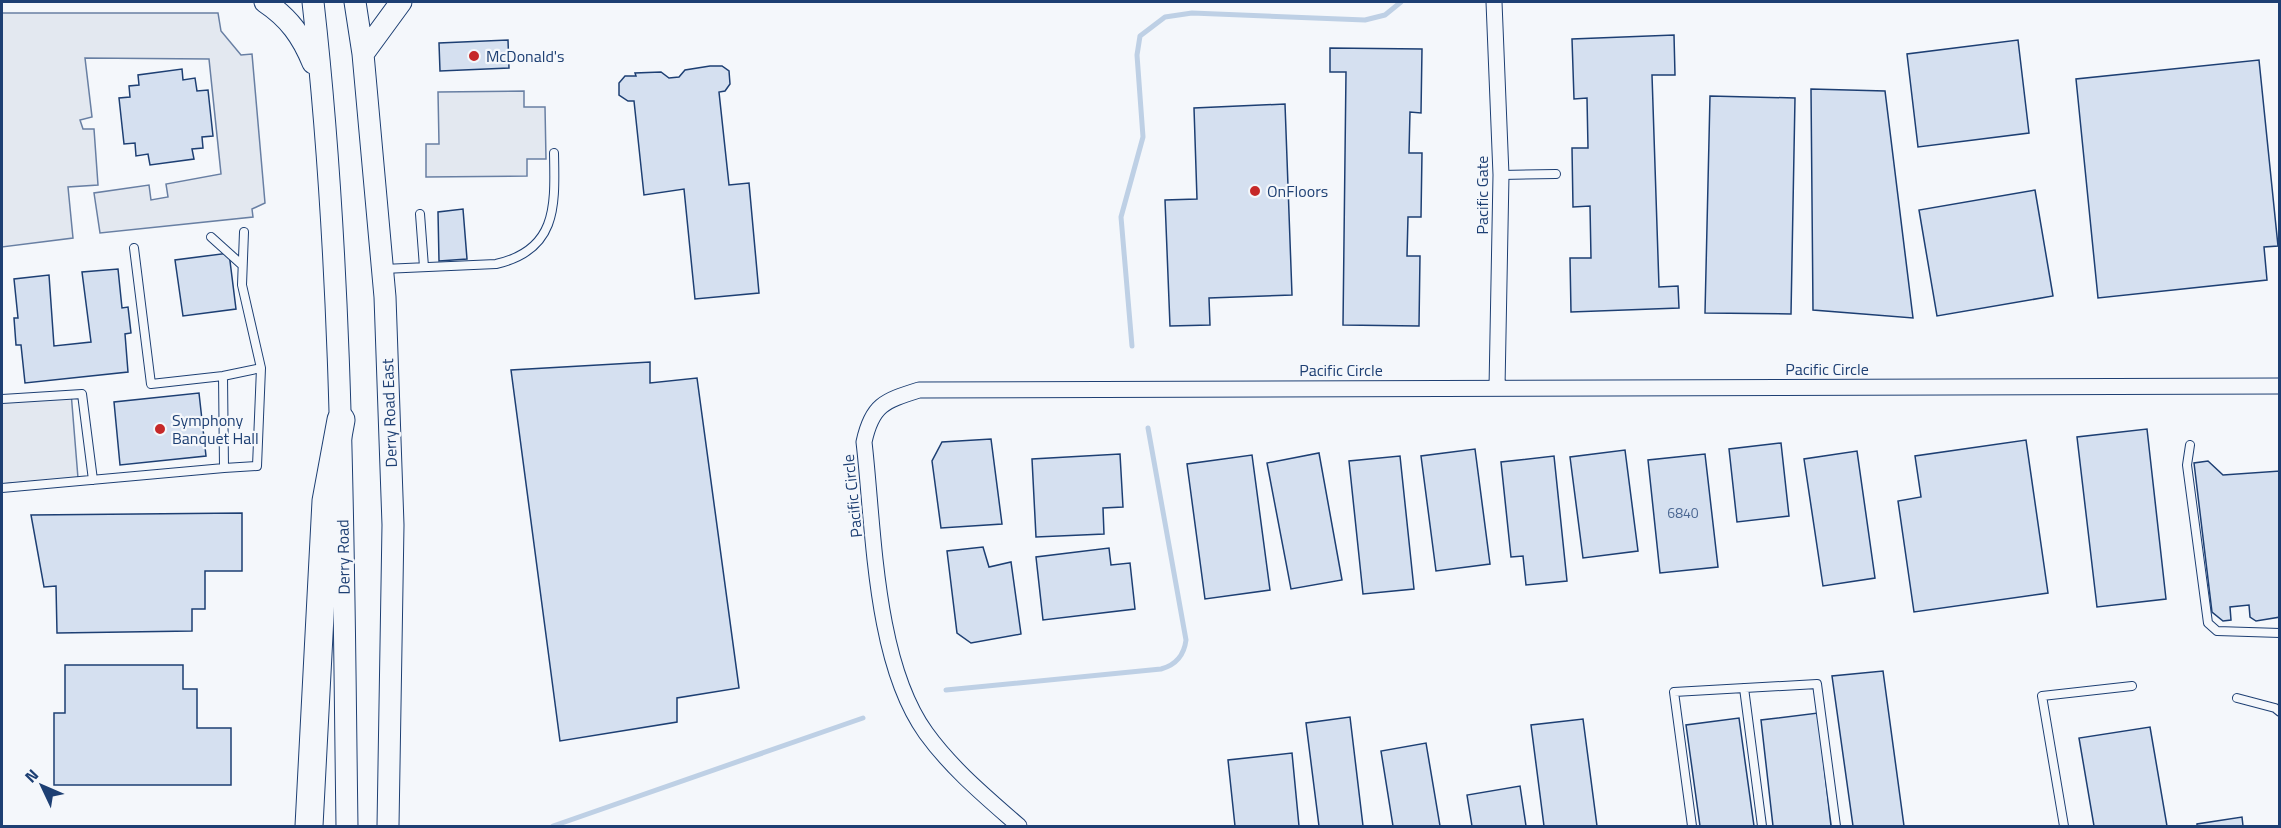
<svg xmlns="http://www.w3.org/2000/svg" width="2281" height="828" font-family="'Titillium Web',sans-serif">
<rect width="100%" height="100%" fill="#f4f7fb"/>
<path fill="#e3e8f0" stroke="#687fa3" stroke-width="1.5" d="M 2,13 L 218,13 L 221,31 L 241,55 L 252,54 L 265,203 L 252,209 L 253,217 L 100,233 L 94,193 L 149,185 L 151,200 L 168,197 L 166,184 L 221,174 L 209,59 L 85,58 L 92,117 L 80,120 L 83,129 L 94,129 L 98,185 L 68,187 L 73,238 L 2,247 Z
M 524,91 L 524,107 L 545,107 L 546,159 L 527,159 L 527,176 L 426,177 L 426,144 L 439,144 L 438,92 Z
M 71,392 L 78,478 L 2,484 L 2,398 Z"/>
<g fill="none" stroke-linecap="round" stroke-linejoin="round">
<path stroke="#bed0e5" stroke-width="5" d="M 1132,346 L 1121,217 L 1143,137 L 1137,55 L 1140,36 L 1165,17 L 1192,13 L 1365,20 L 1385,15 L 1401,2
M 946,690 L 1161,669 C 1176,665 1184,656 1186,640 L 1148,428
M 553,826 L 863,718"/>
</g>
<path fill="#d5e0f0" stroke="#1d3f73" stroke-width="1.5" d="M 1674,35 L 1675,75 L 1652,75 L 1659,287 L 1678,286 L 1679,308 L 1571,312 L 1570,258 L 1591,258 L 1590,206 L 1573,207 L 1572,148 L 1588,148 L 1587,98 L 1574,99 L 1572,39 Z
M 508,40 L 509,68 L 440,71 L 439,43 Z
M 2018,40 L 2029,133 L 1918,147 L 1907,54 Z
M 1330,48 L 1422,49 L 1421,113 L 1410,112 L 1409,153 L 1422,153 L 1421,217 L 1408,217 L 1407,256 L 1420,256 L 1419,326 L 1343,325 L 1346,72 L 1330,72 Z
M 2259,60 L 2278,246 L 2264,247 L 2267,280 L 2098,298 L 2076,79 Z
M 710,66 L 722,66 L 729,71 L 730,84 L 725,91 L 719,92 L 729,185 L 749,183 L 759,293 L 695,299 L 684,189 L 644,195 L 634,101 L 628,101 L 619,95 L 619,83 L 625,76 L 636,76 L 635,73 L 661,72 L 669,78 L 679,77 L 685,70 Z
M 182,69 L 183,80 L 195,78 L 197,91 L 208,90 L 213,136 L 202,137 L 203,148 L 192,149 L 194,159 L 150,165 L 148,154 L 136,156 L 135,143 L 124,144 L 119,98 L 130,97 L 129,86 L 139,85 L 138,75 Z
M 1811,89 L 1885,91 L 1913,318 L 1813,310 Z
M 1710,96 L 1795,98 L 1791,314 L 1705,313 Z
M 1285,104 L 1292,295 L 1209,298 L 1210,325 L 1170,326 L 1165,200 L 1197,199 L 1194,108 Z
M 2035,190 L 2053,296 L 1937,316 L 1919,210 Z
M 463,209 L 467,259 L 439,261 L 438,212 Z
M 229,253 L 236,309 L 183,316 L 175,260 Z
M 118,269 L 122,308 L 128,307 L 131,333 L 125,334 L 128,372 L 25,383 L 21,345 L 16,345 L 14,318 L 18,318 L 14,279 L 49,275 L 54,346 L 91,342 L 82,272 Z
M 650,362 L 650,383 L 697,378 L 739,688 L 677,698 L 677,722 L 560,741 L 511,370 Z
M 199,393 L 206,456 L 120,465 L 114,402 Z
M 2147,429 L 2166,599 L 2097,607 L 2077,437 Z
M 991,439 L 1002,524 L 941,528 L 932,461 L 942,442 Z
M 2026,440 L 2048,593 L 1914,612 L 1898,501 L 1921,497 L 1915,456 Z
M 1781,443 L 1789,516 L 1737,522 L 1729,449 Z
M 1475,449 L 1490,564 L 1436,571 L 1421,456 Z
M 1625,450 L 1638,551 L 1583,558 L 1570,457 Z
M 1857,451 L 1875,578 L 1823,586 L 1804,459 Z
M 1319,453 L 1342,580 L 1291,589 L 1267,463 Z
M 1120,454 L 1123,507 L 1103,508 L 1104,534 L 1036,537 L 1032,459 Z
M 1705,454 L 1718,567 L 1660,573 L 1648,460 Z
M 1252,455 L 1270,590 L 1205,599 L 1187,464 Z
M 1400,456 L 1414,589 L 1363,594 L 1349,461 Z
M 1554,456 L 1567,581 L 1526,585 L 1523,556 L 1511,557 L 1501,462 Z
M 2208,461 L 2223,475 L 2280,471 L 2280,617 L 2256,621 L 2250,617 L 2249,605 L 2230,607 L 2231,620 L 2223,621 L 2212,612 L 2194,463 Z
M 242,513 L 242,571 L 205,571 L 205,609 L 192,609 L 192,631 L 57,633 L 56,586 L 44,587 L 31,515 Z
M 983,547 L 989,567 L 1011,562 L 1021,634 L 971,643 L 957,633 L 947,551 Z
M 1109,548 L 1111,565 L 1130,563 L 1135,609 L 1043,620 L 1036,557 Z
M 65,665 L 183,665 L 183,689 L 197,689 L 197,728 L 231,728 L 231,785 L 54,785 L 54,713 L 65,713 Z
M 1883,671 L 1904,826 L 1853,826 L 1832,676 Z
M 1818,713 L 1831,826 L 1773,826 L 1761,720 Z
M 1350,717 L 1363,826 L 1319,826 L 1306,723 Z
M 1739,718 L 1754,826 L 1700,826 L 1686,725 Z
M 1583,719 L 1597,826 L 1544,826 L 1531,725 Z
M 2150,727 L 2167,826 L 2094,826 L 2079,738 Z
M 1426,743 L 1440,826 L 1393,826 L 1381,751 Z
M 1292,753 L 1299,826 L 1235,826 L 1228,760 Z
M 1520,786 L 1526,826 L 1472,826 L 1467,795 Z
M 2242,817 L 2243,826 L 2197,826 L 2197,824 Z"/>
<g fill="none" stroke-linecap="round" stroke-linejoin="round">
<g stroke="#1d3f73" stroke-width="10">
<path id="lane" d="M 1501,175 L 1556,174
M 420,214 L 424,267
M 211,237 L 241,264
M 134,248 L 151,384 L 223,376 L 261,368
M 383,269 L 496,264 C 558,250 555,205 554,153
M 2,399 L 82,394 L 93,480
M 2190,445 L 2187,465 L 2208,623 L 2217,631 L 2280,633
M 224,468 L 257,466 L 261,368 L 242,285 L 244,232
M 2,488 L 224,468 L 223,376
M 1744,688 L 1762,826
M 2237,698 L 2275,708 L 2280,712
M 1692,826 L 1674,692 L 1817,684 L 1836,826
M 2064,826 L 2042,696 L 2132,686"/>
</g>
<g stroke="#1d3f73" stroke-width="17">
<path id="street" d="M 1494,2 L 1501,175 L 1497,388
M 1019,826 C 986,797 952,769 926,733 C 874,661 874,528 864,442 C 872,405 884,401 919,390 L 2280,386"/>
</g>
<g stroke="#1d3f73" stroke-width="23">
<path id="secondary" d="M 265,2 C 289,18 302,36 313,63
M 313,2 C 344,276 343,551 347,826
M 355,2 L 363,54 L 385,297 L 393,525 L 388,826
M 363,54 L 401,2"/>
</g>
<g stroke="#1d3f73" stroke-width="29">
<path id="highway" d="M 309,826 L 326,501 L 341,420"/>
</g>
<use href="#lane" stroke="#f4f7fb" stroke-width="8"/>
<use href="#street" stroke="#f4f7fb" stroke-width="15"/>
<use href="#secondary" stroke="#f4f7fb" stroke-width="21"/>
<use href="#highway" stroke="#f4f7fb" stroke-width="27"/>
</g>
<g fill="#c62828" stroke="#f4f7fb" stroke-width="2">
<circle cx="474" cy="56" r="6"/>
<circle cx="1255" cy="191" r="6"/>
<circle cx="160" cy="429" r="6"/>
</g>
<g text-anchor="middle" stroke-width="4.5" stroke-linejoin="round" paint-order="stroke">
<g font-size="14" fill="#4b6792">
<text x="1683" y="518">6840</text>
</g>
<g font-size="16" fill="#1d3f73" stroke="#f4f7fb" text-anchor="start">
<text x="486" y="62">McDonald's</text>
<text x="1267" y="197">OnFloors</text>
<text x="172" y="426">Symphony<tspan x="172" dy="18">Banquet Hall</tspan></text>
</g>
<g font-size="16" fill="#1d3f73" stroke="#f4f7fb">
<text transform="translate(1482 195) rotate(-90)" y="6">Pacific Gate</text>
<text x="1827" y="375">Pacific Circle</text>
<text x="1341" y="376">Pacific Circle</text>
<text transform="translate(389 413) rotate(-92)" y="6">Derry Road East</text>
<text transform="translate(852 496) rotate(-96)" y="6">Pacific Circle</text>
<text transform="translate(343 557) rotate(-91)" y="6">Derry Road</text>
</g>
</g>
<rect width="2281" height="828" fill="none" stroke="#1d3f73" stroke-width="6"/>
<g transform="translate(42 786) rotate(314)" stroke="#f4f7fb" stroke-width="4.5" paint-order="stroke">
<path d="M0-4.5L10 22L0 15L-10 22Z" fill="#1d3f73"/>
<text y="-9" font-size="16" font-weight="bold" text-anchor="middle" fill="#1d3f73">N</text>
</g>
</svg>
